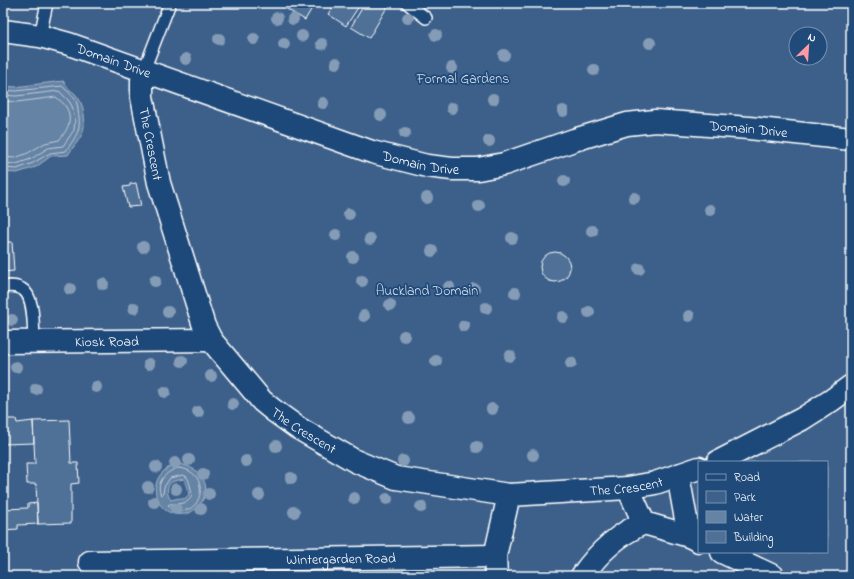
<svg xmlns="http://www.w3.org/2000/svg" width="854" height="579" font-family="'Indie Flower',sans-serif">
<rect width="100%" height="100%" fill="#1f4a7a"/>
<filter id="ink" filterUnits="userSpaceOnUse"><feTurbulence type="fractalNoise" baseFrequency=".025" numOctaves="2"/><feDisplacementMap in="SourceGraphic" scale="8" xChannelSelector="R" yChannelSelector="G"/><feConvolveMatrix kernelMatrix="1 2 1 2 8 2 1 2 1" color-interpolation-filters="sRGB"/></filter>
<g filter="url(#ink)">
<path fill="#3c618b" stroke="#9eb0c5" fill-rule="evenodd" d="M 3,3 L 851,3 L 851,576 L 3,576 ZM 796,34 L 820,34 L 820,58 L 796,58 ZM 699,462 L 827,462 L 827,552 L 699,552 Z"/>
<path fill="#6583a4" stroke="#a3b5c8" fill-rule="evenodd" d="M 63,81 C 66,84 67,86 69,89 C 71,91 74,92 76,95 C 84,103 87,123 82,134 C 79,141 72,148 68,155 L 51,156 L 36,167 L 17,173 L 3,172 L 3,86 L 15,87 Z
M 178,464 C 198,466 214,484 201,503 C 197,509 191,513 184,514 C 153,519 142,473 178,464 ZM 184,479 L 189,494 C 186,498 185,499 180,499 L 179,498 L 171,500 C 166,495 166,483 174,481 C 177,480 181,480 184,479 Z"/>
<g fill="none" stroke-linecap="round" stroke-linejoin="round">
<path stroke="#c1cddb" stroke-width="1" d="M 3,90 L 16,91 L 62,86 C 66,90 71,94 75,99 C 77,103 78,107 78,111 C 82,130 76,136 66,151 L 50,153 L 33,163 L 17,169 L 3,168
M 3,95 L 16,96 L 59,91 L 69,101 L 72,106 L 75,119 L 74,130 L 63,146 L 48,148 L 31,159 L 16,164 L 3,163
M 3,101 L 17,102 L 56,97 C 59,100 64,103 66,107 C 73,119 68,130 59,140 L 45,143 L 28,153 L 15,158 L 3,157
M 178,468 C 212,470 204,517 176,510 C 172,509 170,508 168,505 L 170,504 C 180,504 195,504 191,489 C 190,485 189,480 187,477 L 183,475 L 170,478 L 164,487 L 163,494 L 161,495 C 155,483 166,471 178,468 Z"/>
</g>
<path fill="#507197" stroke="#fff" d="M 277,3 L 315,3 L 305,20 Z
M 335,3 L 361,3 L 346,26 L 328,14 Z
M 365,3 L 387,3 L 389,4 L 369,38 L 351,27 Z
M 136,183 L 141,206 L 128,207 L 123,187 L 130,186 L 130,184 Z
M 3,233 L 4,242 L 12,242 L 14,271 L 3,272 Z
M540 267a15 15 0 1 1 30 0a15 15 0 1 1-30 0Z
M 3,419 L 16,419 L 17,423 L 33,421 L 34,443 L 3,444 Z
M 69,420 L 71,463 L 78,463 L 79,483 L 71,484 L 71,523 L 38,524 L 36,484 L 27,484 L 26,464 L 35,464 L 33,421 Z
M 37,503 L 38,524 L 18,525 L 18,529 L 3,530 L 3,509 L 28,508 L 28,504 Z"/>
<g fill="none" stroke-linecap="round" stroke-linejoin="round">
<g stroke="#fff" stroke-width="14">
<path id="service" d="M 407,3 L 426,18
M 40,36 L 47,3
M 144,70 L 170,3
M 3,287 C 9,286 16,285 22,289 C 35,296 33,328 34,341"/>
</g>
<g stroke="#fff" stroke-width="25">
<g id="minor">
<path id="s1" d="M 3,31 L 40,36 L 69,44 L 372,152 L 427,166 L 452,169 L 478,169 L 504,164 L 574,140 L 627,124 L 655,121 L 749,128 L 851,139"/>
<path id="s2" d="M 144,70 L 142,81 L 142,97 L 159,183 L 204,326 L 211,340 L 262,401 L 273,410 L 298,428 L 355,461 L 396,478 L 509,495 L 628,488 L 655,483 L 699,468"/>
<path id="s3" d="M 3,342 L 211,340"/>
<path d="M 718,462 L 802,419 L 832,400 L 851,386"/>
<path d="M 678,475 L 689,536"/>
<path d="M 628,488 L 644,523 L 689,536 L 699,541"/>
<path d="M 722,552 L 773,576"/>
<path id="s4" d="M 90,562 L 495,556"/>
<path d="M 496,576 L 495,556 L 509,495"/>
<path d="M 582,576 C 598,553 618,534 644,523"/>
</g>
</g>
<use href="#service" stroke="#1f4a7a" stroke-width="11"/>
<use href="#minor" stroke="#1f4a7a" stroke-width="22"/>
</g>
<g fill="#859cb6">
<circle cx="277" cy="18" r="6"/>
<circle cx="408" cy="18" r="6"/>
<circle cx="293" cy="19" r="6"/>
<circle cx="436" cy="35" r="6"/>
<circle cx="302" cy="36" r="6"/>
<circle cx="219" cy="39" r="6"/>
<circle cx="254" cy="39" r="6"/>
<circle cx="650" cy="43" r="6"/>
<circle cx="284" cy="44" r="6"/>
<circle cx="322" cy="44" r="6"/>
<circle cx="504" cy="55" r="6"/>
<circle cx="186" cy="59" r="6"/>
<circle cx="336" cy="63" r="6"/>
<circle cx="452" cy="68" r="6"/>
<circle cx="594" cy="70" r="6"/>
<circle cx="493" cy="99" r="6"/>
<circle cx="323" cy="103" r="6"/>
<circle cx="452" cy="108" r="6"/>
<circle cx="563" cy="111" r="6"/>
<circle cx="381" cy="115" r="6"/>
<circle cx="405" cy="133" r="6"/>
<circle cx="489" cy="141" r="6"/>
<circle cx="564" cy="181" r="6"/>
<circle cx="427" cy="198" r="6"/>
<circle cx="634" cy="198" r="6"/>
<circle cx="479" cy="206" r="6"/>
<circle cx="710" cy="210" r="6"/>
<circle cx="349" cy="214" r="6"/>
<circle cx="592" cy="231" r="6"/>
<circle cx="336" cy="235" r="6"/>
<circle cx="512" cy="238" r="6"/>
<circle cx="370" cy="239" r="6"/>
<circle cx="143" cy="247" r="6"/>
<circle cx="432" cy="251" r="6"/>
<circle cx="353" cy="257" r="6"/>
<circle cx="639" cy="269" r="6"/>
<circle cx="155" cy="281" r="6"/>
<circle cx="362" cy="281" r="6"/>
<circle cx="103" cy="284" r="6"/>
<circle cx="449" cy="287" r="6"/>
<circle cx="70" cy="289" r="6"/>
<circle cx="474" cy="289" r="6"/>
<circle cx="515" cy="293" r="6"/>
<circle cx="390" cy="305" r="6"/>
<circle cx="134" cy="308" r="6"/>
<circle cx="486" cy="308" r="6"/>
<circle cx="168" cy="312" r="6"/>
<circle cx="589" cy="312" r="6"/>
<circle cx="364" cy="316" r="6"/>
<circle cx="689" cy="316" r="6"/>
<circle cx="563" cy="317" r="6"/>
<circle cx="12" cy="320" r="6"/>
<circle cx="464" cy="326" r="6"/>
<circle cx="404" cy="336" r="6"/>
<circle cx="510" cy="356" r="6"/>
<circle cx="182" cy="361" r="6"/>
<circle cx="436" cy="361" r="6"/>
<circle cx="571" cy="363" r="6"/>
<circle cx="149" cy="364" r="6"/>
<circle cx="16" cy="367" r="6"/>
<circle cx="211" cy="376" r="6"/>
<circle cx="96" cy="387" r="6"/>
<circle cx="36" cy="389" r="6"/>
<circle cx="165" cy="392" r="6"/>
<circle cx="233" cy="404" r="6"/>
<circle cx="492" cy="409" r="6"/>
<circle cx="198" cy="412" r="6"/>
<circle cx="409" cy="418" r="6"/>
<circle cx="276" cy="446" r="6"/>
<circle cx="477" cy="447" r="6"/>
<circle cx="533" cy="455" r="6"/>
<circle cx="189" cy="460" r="6"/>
<circle cx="246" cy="461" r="6"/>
<circle cx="403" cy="461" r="6"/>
<circle cx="175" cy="463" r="6"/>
<circle cx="156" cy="467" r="6"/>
<circle cx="203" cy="474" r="6"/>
<circle cx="291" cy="478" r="6"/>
<circle cx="148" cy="487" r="6"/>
<circle cx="176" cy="489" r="6"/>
<circle cx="209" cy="494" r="6"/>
<circle cx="259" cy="495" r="6"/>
<circle cx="354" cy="498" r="6"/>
<circle cx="387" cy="499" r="6"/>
<circle cx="154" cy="502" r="6"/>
<circle cx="421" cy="507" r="6"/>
<circle cx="176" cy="509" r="6"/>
<circle cx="201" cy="509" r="6"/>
<circle cx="294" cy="512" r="6"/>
</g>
</g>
<g text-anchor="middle" stroke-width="3.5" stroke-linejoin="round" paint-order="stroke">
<g font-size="14" fill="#fff" stroke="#1f4a7a">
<text dy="5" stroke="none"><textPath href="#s1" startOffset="115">Domain Drive</textPath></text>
<text dy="5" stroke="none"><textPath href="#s1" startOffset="775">Domain Drive</textPath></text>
<text dy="5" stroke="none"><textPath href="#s2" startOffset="75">The Crescent</textPath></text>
<text dy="5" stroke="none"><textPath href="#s1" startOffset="439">Domain Drive</textPath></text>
<text dy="5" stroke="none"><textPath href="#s3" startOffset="104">Kiosk Road</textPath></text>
<text dy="5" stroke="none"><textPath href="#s2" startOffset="411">The Crescent</textPath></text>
<text dy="5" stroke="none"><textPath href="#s2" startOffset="747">The Crescent</textPath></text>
<text dy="5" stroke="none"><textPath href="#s4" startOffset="251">Wintergarden Road</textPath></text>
</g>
<g font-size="14" fill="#d8dfe8" stroke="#1f4a7a">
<text x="463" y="83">Formal Gardens</text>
<text x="427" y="295">Auckland Domain</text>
</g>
</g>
<rect width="854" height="579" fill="none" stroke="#1f4a7a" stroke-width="16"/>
<rect x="8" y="8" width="838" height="563" fill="none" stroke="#fff" stroke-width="1.5" filter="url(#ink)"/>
<rect x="698" y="461" width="130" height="92" fill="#1f4a7a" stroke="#7992af"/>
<rect x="706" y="474" width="20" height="6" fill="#1f4a7a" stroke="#7992af"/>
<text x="734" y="481" font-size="12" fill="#ffffff">Road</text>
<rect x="706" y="491" width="20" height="12" fill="#3c618b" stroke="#7992af"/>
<text x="734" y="501" font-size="12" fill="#ffffff">Park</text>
<rect x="706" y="511" width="20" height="12" fill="#6583a4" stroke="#7992af"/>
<text x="734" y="521" font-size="12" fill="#ffffff">Water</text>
<rect x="706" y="531" width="20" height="12" fill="#507197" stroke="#7992af"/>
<text x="734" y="541" font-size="12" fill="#ffffff">Building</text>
<g transform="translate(808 46) rotate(25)"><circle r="19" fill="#1f4a7a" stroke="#7992af"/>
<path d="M0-3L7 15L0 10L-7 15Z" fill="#ff9aa2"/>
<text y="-6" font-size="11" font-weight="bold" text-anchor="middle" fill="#ffffff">N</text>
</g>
</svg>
